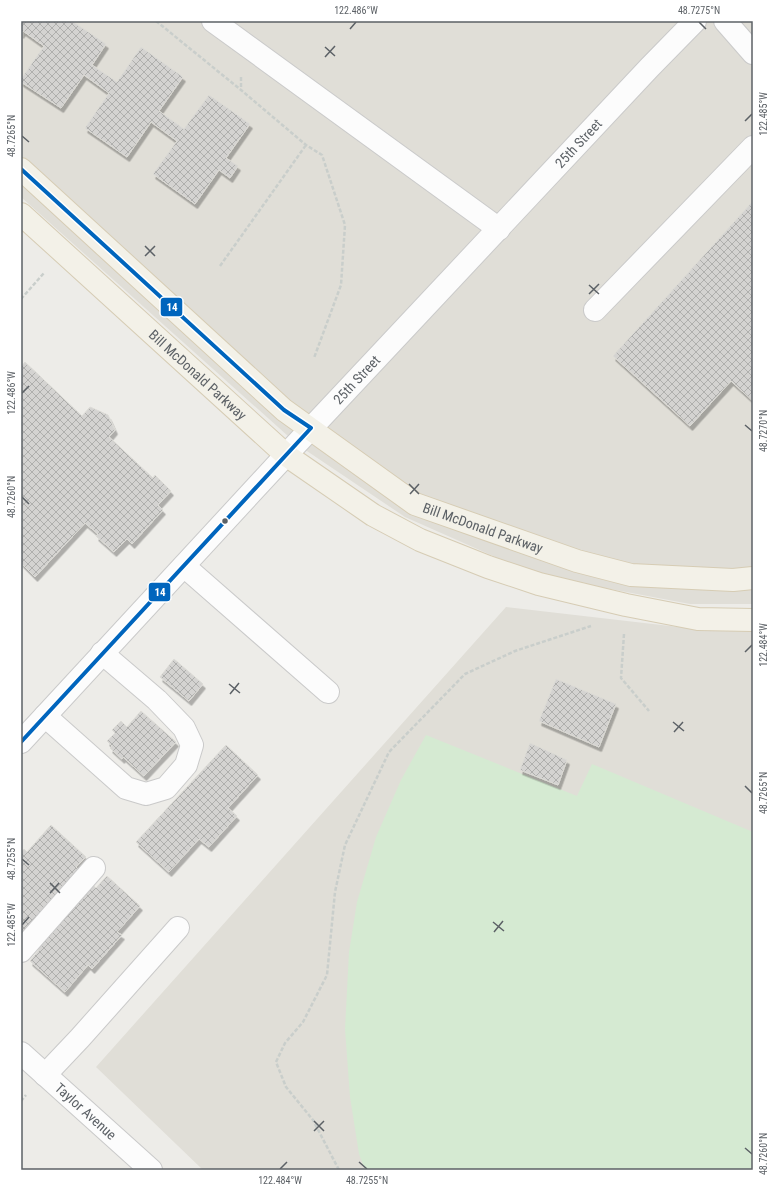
<svg xmlns="http://www.w3.org/2000/svg" width="774" height="1191" font-family="'Roboto Condensed',sans-serif">
<defs>
<pattern id="building-cross-hatch" width="8" height="8" patternUnits="userSpaceOnUse"><rect width="8" height="8" fill="#d4d3d1"/><path d="M0 0l8 8M0 8l8-8" fill="none" stroke="#afafad"/></pattern>
<filter id="shadow"><feDropShadow dx="2.5" dy="4.5" stdDeviation="0" flood-color="#0004"/></filter>
</defs>
<rect width="100%" height="100%" fill="#edece8"/>
<path fill="#e0ded7" d="M 21,21 L 753,21 L 753,604 L 690,604 L 536,575 L 405,517 L 298,445 L 21,197 Z
M 506,607 L 696,629 L 753,629 L 753,1170 L 203,1170 L 96,1067 Z"/>
<path fill="#d5ead2" d="M 426,735 L 577,796 L 592,764 L 753,832 L 753,1170 L 365,1170 L 359,1154 L 350,1097 L 345,1029 L 349,952 L 357,902 L 376,837 L 401,780 Z"/>
<path fill="url(#building-cross-hatch)" stroke="#dcdbd6" filter="url(#shadow)" d="M 21,21 L 72,21 L 106,44 L 92,65 L 117,82 L 141,47 L 183,77 L 159,111 L 184,129 L 209,95 L 250,124 L 226,158 L 238,166 L 230,178 L 219,170 L 195,204 L 153,174 L 177,141 L 151,122 L 127,157 L 85,128 L 109,93 L 84,75 L 61,108 L 21,82 L 21,79 L 44,46 L 23,31 L 21,34 Z
M 753,201 L 753,401 L 731,381 L 690,426 L 613,356 Z
M 25,362 L 82,416 L 90,407 L 108,415 L 115,430 L 109,437 L 153,478 L 155,475 L 171,491 L 158,505 L 163,510 L 132,544 L 127,539 L 114,552 L 96,536 L 98,534 L 85,523 L 35,577 L 21,563 L 21,367 Z
M 174,659 L 203,684 L 189,701 L 160,677 Z
M 556,679 L 616,704 L 599,747 L 539,721 Z
M 141,711 L 176,742 L 144,776 L 123,757 L 122,759 L 110,748 L 112,746 L 107,741 L 115,733 L 112,730 L 121,721 L 127,727 Z
M 530,743 L 567,760 L 558,785 L 520,770 Z
M 226,745 L 258,775 L 228,808 L 237,816 L 209,847 L 199,839 L 169,872 L 136,842 Z
M 51,825 L 86,857 L 76,867 L 80,871 L 24,934 L 21,931 L 21,852 L 24,849 L 27,852 Z
M 107,876 L 140,906 L 117,932 L 122,935 L 92,969 L 88,965 L 65,992 L 30,961 L 39,950 L 36,947 L 91,884 L 96,888 Z"/>
<g fill="none" stroke-linecap="round" stroke-linejoin="round">
<g stroke="#cacaca" stroke-width="24">
<g id="minor">
<path d="M 213,21 L 499,229"/>
<path d="M 725,21 L 753,53"/>
<path d="M 595,310 L 753,147"/>
<path d="M 184,566 L 328,692"/>
<path d="M 45,716 L 126,788 L 146,794 L 166,788 L 186,765 L 192,745 L 184,728 L 157,700 L 102,653"/>
<path id="s1" d="M 21,742 L 286,455 L 649,68 L 695,21"/>
<path d="M 21,951 L 94,868"/>
<path id="s2" d="M 21,1053 L 151,1170"/>
<path d="M 45,1075 L 80,1038 L 178,928"/>
</g>
</g>
<g stroke="#d6ccb4" stroke-width="24">
<g id="major">
<path id="s3" d="M 21,169 L 284,410 L 415,504 L 577,561 L 631,575 L 733,580 L 753,578"/>
<path id="s4" d="M 21,214 L 286,455 L 373,515 L 420,540 L 488,567 L 539,584 L 626,605 L 698,619 L 753,620"/>
</g>
</g>
<path stroke="#c9cecb" stroke-width="2.5" stroke-dasharray="4 2" stroke-linecap="butt" d="M 156,21 L 241,90 L 306,145 L 322,155 L 345,225 L 341,285 L 314,358
M 241,77 L 241,90
M 220,266 L 306,145
M 21,299 L 44,273
M 624,634 L 621,678 L 649,711
M 21,1101 L 26,1095
M 339,1170 L 313,1120 L 286,1087 L 276,1062 L 285,1043 L 303,1022 L 327,975 L 335,892 L 345,845 L 389,752 L 465,674 L 515,651 L 591,626"/>
<use href="#minor" stroke="#fcfcfc" stroke-width="22"/>
<use href="#major" stroke="#f3f1e8" stroke-width="22"/>
<g stroke="#fff" stroke-width="7">
<path id="bus-1" d="M 21,169 L 284,410 L 311,428 L 21,742"/>
</g>
<use href="#bus-1" stroke="#0065bd" stroke-width="4"/>
</g>
<path fill="none" stroke="#5c6166" stroke-width="1.5" d="M 699,22 L 706,29M 350,29 L 356,22M 325,47 L 335,56M 325,57 L 335,46M 745,121 L 752,114M 22,136 L 29,142M 145,246 L 155,256M 145,256 L 155,246M 589,285 L 599,294M 589,294 L 599,284M 22,393 L 29,386M 745,425 L 752,431M 409,484 L 419,494M 410,494 L 419,484M 22,497 L 29,504M 745,652 L 752,645M 229,684 L 240,693M 230,694 L 239,683M 673,722 L 684,731M 674,732 L 683,722M 745,786 L 752,793M 22,859 L 29,865M 50,883 L 60,893M 50,893 L 59,883M 493,922 L 504,931M 22,925 L 29,917M 494,932 L 503,921M 314,1121 L 324,1131M 314,1131 L 324,1121M 745,1148 L 752,1154M 359,1162 L 367,1169M 280,1169 L 287,1162"/>
<circle fill="#5c6166" stroke="#fff" stroke-width="1.5" cx="225" cy="521" r="3.5"/>
<g text-anchor="middle" stroke-width="4" stroke-linejoin="round" paint-order="stroke">
<g font-size="14" fill="#5c6166" stroke="#fff">
<text dy="5" stroke="none"><textPath href="#s1" startOffset="818">25th Street</textPath></text>
<text dy="5" stroke="none"><textPath href="#s4" startOffset="239">Bill McDonald Parkway</textPath></text>
<text dy="5" stroke="none"><textPath href="#s1" startOffset="494">25th Street</textPath></text>
<text dy="5" stroke="none"><textPath href="#s3" startOffset="590">Bill McDonald Parkway</textPath></text>
<text dy="5" stroke="none"><textPath href="#s2" startOffset="87">Taylor Avenue</textPath></text>
</g>
</g>
<g stroke="#fff" stroke-width="1.5">
<rect x="160" y="297" width="23" height="20" rx="4" fill="#0065bd"/>
<rect x="148" y="582" width="23" height="20" rx="4" fill="#0065bd"/>
</g>
<g font-size="11" text-anchor="middle" font-weight="bold" fill="#fff">
<text x="172" y="311">14</text>
<text x="160" y="596">14</text>
</g>
<rect width="774" height="1191" fill="none" stroke="#ffffff" stroke-width="44"/>
<rect x="22" y="22" width="730" height="1147" fill="none" stroke="#5c6166" stroke-width="1.5"/>
<g font-size="10" text-anchor="middle" fill="#5c6166">
<text x="356" y="14">122.486°W</text>
<text x="699" y="14">48.7275°N</text>
<text transform="translate(763 114) rotate(-90)" y="4">122.485°W</text>
<text transform="translate(11 136) rotate(-90)" y="4">48.7265°N</text>
<text transform="translate(11 393) rotate(-90)" y="4">122.486°W</text>
<text transform="translate(763 431) rotate(-90)" y="4">48.7270°N</text>
<text transform="translate(11 497) rotate(-90)" y="4">48.7260°N</text>
<text transform="translate(763 645) rotate(-90)" y="4">122.484°W</text>
<text transform="translate(763 793) rotate(-90)" y="4">48.7265°N</text>
<text transform="translate(11 859) rotate(-90)" y="4">48.7255°N</text>
<text transform="translate(11 925) rotate(-90)" y="4">122.485°W</text>
<text transform="translate(763 1154) rotate(-90)" y="4">48.7260°N</text>
<text x="280" y="1184">122.484°W</text>
<text x="367" y="1184">48.7255°N</text>
</g>
</svg>
